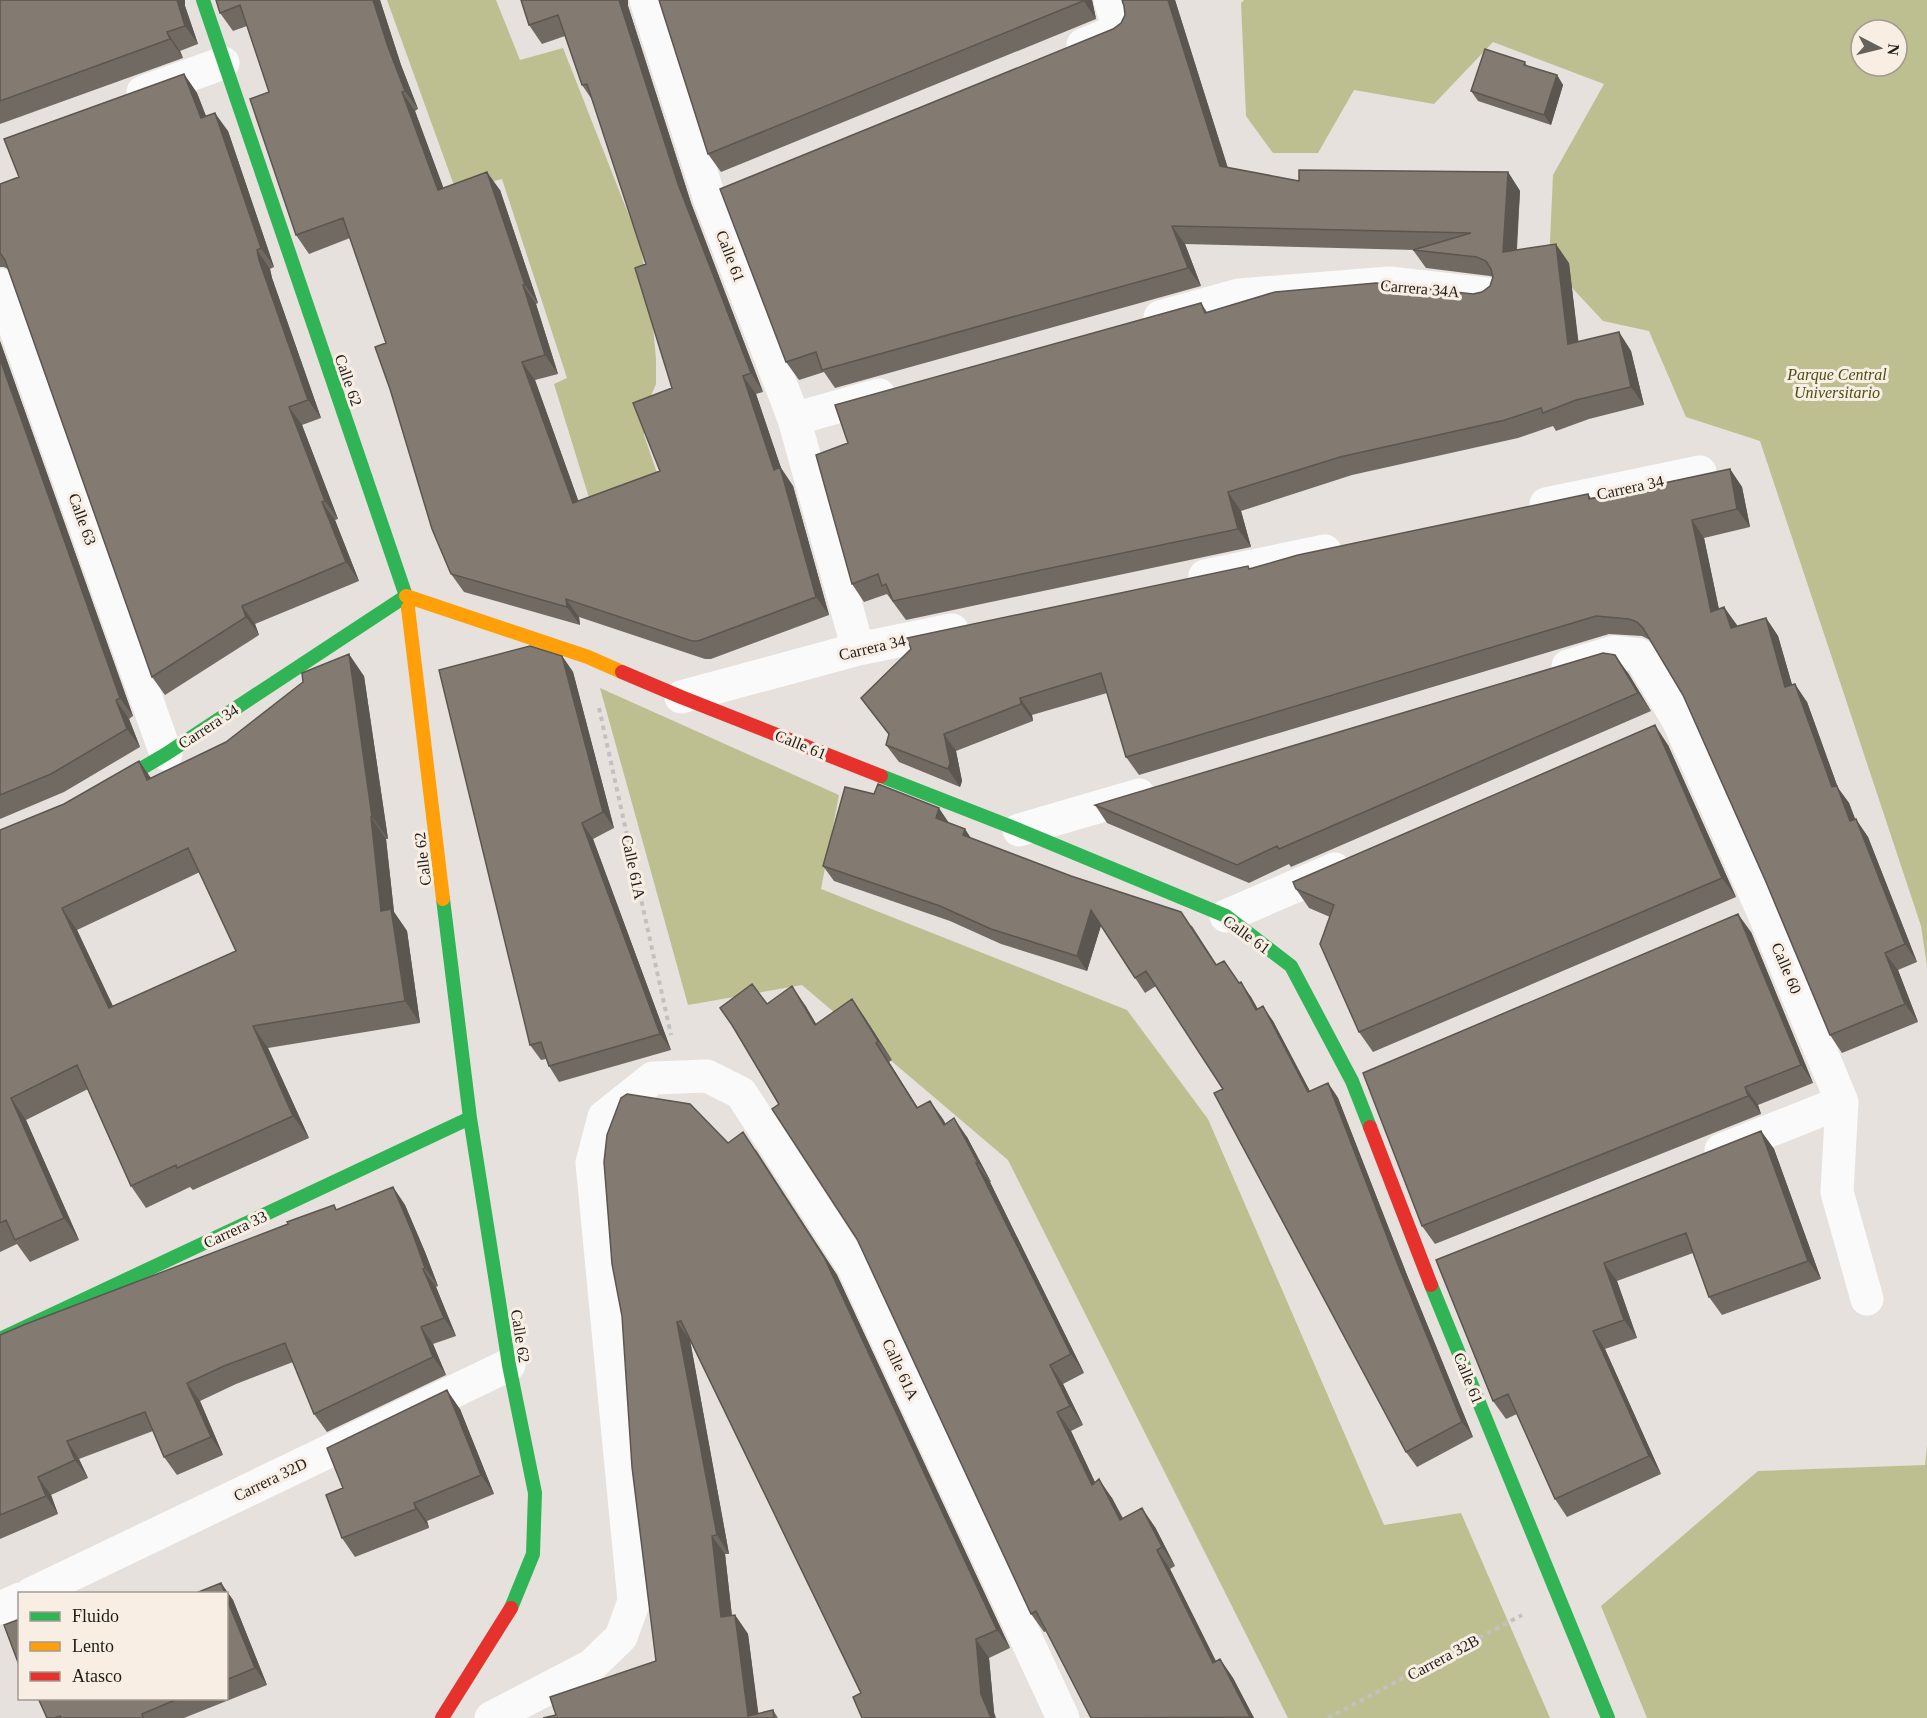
<svg xmlns="http://www.w3.org/2000/svg" width="1927" height="1718" font-family="Georgia,serif">
<rect width="100%" height="100%" fill="#e6e1dc"/>
<path fill="#bdbf91" fill-rule="evenodd" d="M 387,0 L 496,0 L 520,60 L 563,48 L 639,241 L 650,293 L 656,359 L 656,384 L 649,400 L 644,435 L 658,476 L 590,501 L 554,384 L 567,378 L 502,179 L 456,191 Z
M 1244,0 L 1927,0 L 1927,966 L 1921,926 L 1760,441 L 1686,417 L 1649,331 L 1603,321 L 1549,263 L 1553,175 L 1604,84 L 1493,42 L 1434,104 L 1354,90 L 1318,153 L 1273,153 L 1246,116 L 1241,3 ZM 1861,30 L 1897,30 L 1897,66 L 1861,66 Z
M 600,688 L 839,795 L 821,889 L 1127,1010 L 1208,1119 L 1384,1525 L 1461,1513 L 1550,1718 L 1288,1718 L 1008,1160 L 802,985 L 688,1005 Z
M 1927,1446 L 1927,1718 L 1647,1718 L 1601,1606 L 1758,1471 L 1925,1465 Z"/>
<g fill="none" stroke-linecap="round" stroke-linejoin="round">
<path stroke="#c3c1bf" stroke-width="4" stroke-dasharray="4.5 4.5" stroke-linecap="butt" d="M 599,708 L 671,1035
M 1328,1718 L 1522,1615"/>
<path stroke="#fbfafa" stroke-width="33" d="M 646,0 L 709,197 L 794,419 L 858,649
M 1083,45 L 1119,30 L 1110,0
M 143,92 L 223,63
M 0,285 L 166,754
M 1160,317 L 1239,295 L 1389,283 L 1487,294
M 794,419 L 879,395
M 1546,504 L 1700,472
M 1205,576 L 1325,551
M 1568,666 L 1614,652 L 1639,655 L 1678,720 L 1761,907 L 1842,1102 L 1837,1192 L 1867,1299
M 681,697 L 858,649 L 952,630
M 1019,830 L 1139,795
M 1226,916 L 1335,869
M 1721,1150 L 1842,1102
M 31,1594 L 509,1365
M 0,1608 L 20,1599
M 491,1718 L 591,1666 L 621,1637 L 634,1601 L 592,1163 L 604,1117 L 653,1078 L 707,1076 L 741,1093 L 853,1266 L 1063,1718"/>
<path stroke="#30b455" stroke-width="14" d="M 203,0 L 406,596 L 408,608
M 881,776 L 1019,830 L 1226,916 L 1291,966 L 1352,1081 L 1370,1127
M 105,790 L 166,754 L 406,596
M 443,899 L 470,1118 L 509,1365 L 535,1493 L 533,1554 L 511,1608
M 1431,1285 L 1608,1718
M 0,1339 L 470,1118"/>
<path stroke="#ff9f0a" stroke-width="14" d="M 406,596 L 588,657 L 622,672
M 408,608 L 443,899"/>
<path stroke="#e5322d" stroke-width="14" d="M 622,672 L 681,697 L 881,776
M 1370,1127 L 1431,1285
M 442,1718 L 511,1608"/>
</g>
<path fill="#716a62" fill-rule="evenodd" d="M 0,0 L 185,6 L 198,44 L 180,51 L 183,58 L 0,124 Z
M 216,0 L 380,0 L 401,65 L 418,109 L 415,111 L 443,188 L 500,190 L 538,303 L 536,304 L 558,374 L 535,380 L 578,501 L 660,471 L 672,388 L 646,264 L 593,101 L 582,85 L 565,36 L 542,44 L 529,25 L 521,0 L 628,0 L 628,6 L 691,203 L 763,392 L 756,394 L 781,468 L 793,486 L 829,615 L 711,659 L 705,659 L 579,617 L 580,625 L 464,592 L 451,574 L 386,343 L 350,238 L 309,254 L 296,235 L 269,92 L 247,26 L 233,31 L 220,13 Z
M 659,0 L 1092,0 L 1096,19 L 721,172 L 708,154 Z
M 1122,0 L 1175,0 L 1228,168 L 1299,181 L 1508,172 L 1520,191 L 1517,250 L 1569,263 L 1578,342 L 1619,332 L 1631,351 L 1644,405 L 1589,419 L 1556,431 L 1553,426 L 1518,438 L 1352,475 L 1241,511 L 1251,547 L 906,620 L 887,594 L 864,602 L 852,584 L 848,443 L 1201,303 L 1207,312 L 1473,294 L 1482,292 L 1490,286 L 1493,277 L 1490,276 L 1426,268 L 1413,250 L 1415,250 L 1185,244 L 1201,286 L 835,388 L 824,372 L 799,380 L 786,362 L 1113,29 L 1121,23 L 1125,15 L 1124,6 Z
M 1525,62 L 1527,66 L 1557,75 L 1563,85 L 1551,125 L 1478,101 L 1471,91 Z
M 184,74 L 197,93 L 206,116 L 228,131 L 274,267 L 270,269 L 272,278 L 321,418 L 302,425 L 338,519 L 335,520 L 359,581 L 255,624 L 259,635 L 165,695 L 152,677 L 8,269 L 4,267 L 0,267 L 0,184 L 19,177 Z
M 0,341 L 133,716 L 129,719 L 140,747 L 64,792 L 0,819 Z
M 1730,469 L 1742,487 L 1750,527 L 1704,538 L 1719,609 L 1724,607 L 1737,627 L 1766,618 L 1778,636 L 1792,685 L 1807,702 L 1838,788 L 1849,803 L 1855,819 L 1868,837 L 1917,962 L 1898,970 L 1918,1022 L 1842,1053 L 1830,1035 L 1766,882 L 1683,695 L 1650,640 L 1642,636 L 1609,634 L 1139,775 L 1126,757 L 1107,693 L 1032,715 L 1033,721 L 956,751 L 962,781 L 960,787 L 899,762 L 886,745 L 889,735 L 861,698 L 1250,569 L 1588,494 L 1591,498 Z
M 562,656 L 573,672 L 614,828 L 593,839 L 671,1050 L 559,1082 L 549,1066 L 546,1059 L 541,1060 L 530,1045 Z
M 1628,673 L 1651,711 L 1291,867 L 1289,864 L 1249,883 L 1107,823 L 1095,805 Z
M 364,676 L 388,839 L 386,839 L 394,912 L 407,931 L 420,1023 L 268,1048 L 309,1138 L 193,1190 L 190,1187 L 146,1208 L 131,1186 L 88,1089 L 26,1120 L 79,1240 L 30,1262 L 17,1244 L 0,1252 L 0,830 L 64,804 L 139,761 L 151,778 ZM 200,872 L 236,951 L 113,1006 L 77,930 Z
M 1668,745 L 1736,897 L 1373,1052 L 1359,1032 L 1330,917 L 1309,908 L 1296,889 Z
M 874,794 L 965,829 L 970,838 L 1192,926 L 1217,965 L 1239,983 L 1251,997 L 1258,1009 L 1273,1021 L 1310,1091 L 1328,1083 L 1338,1098 L 1407,1275 L 1473,1437 L 1417,1467 L 1406,1452 L 1223,1089 L 1156,986 L 1145,993 L 1101,926 L 1087,971 L 1001,944 L 950,921 L 834,881 L 823,866 Z
M 1751,932 L 1813,1083 L 1758,1105 L 1761,1114 L 1435,1244 L 1422,1226 Z
M 852,999 L 865,1018 L 892,1060 L 889,1062 L 918,1108 L 967,1137 L 991,1182 L 990,1182 L 1084,1373 L 1063,1384 L 1083,1425 L 1071,1431 L 1095,1482 L 1112,1498 L 1123,1518 L 1155,1527 L 1175,1566 L 1170,1569 L 1216,1661 L 1220,1659 L 1233,1678 L 1254,1718 L 1091,1718 L 1047,1631 L 1044,1632 L 1031,1614 L 857,1239 L 733,1027 L 720,1008 L 767,1004 L 805,1005 L 816,1024 Z
M 1761,1131 L 1774,1149 L 1821,1279 L 1722,1315 L 1709,1297 L 1693,1253 L 1617,1281 L 1637,1338 L 1605,1349 L 1661,1474 L 1567,1517 L 1555,1499 L 1517,1414 L 1506,1419 L 1493,1401 L 1436,1260 Z
M 728,1143 L 756,1150 L 837,1275 L 1010,1648 L 989,1658 L 994,1712 L 861,1693 L 690,1340 L 729,1554 L 725,1554 L 732,1616 L 735,1615 L 748,1634 L 758,1714 L 773,1710 L 778,1718 L 543,1718 L 556,1715 L 656,1661 L 632,1467 Z
M 393,1187 L 405,1205 L 425,1252 L 438,1286 L 436,1287 L 456,1336 L 433,1344 L 446,1375 L 327,1432 L 314,1414 L 293,1362 L 236,1384 L 200,1401 L 223,1455 L 177,1475 L 164,1457 L 153,1431 L 79,1459 L 88,1478 L 51,1495 L 58,1514 L 0,1539 L 0,1335 L 337,1210 Z
M 460,1409 L 494,1494 L 427,1521 L 429,1528 L 355,1557 L 342,1538 L 343,1488 Z
M 221,1583 L 233,1600 L 267,1685 L 184,1718 L 47,1718 L 38,1698 L 226,1698 L 226,1593 Z"/>
<path fill="#5c5650" d="M 177,0 L 185,0 L 185,6 L 198,44 L 185,26 Z
M 373,0 L 380,0 L 401,65 L 418,109 L 405,91 L 388,47 Z
M 619,0 L 628,0 L 628,6 L 691,203 L 763,392 L 751,373 L 678,184 Z
M 1083,0 L 1092,0 L 1096,19 Z
M 1168,0 L 1175,0 L 1233,185 L 1220,166 Z
M 167,32 L 180,51 L 183,58 L 170,39 Z
M 184,74 L 197,93 L 214,137 L 201,118 Z
M 1557,75 L 1563,85 L 1551,125 L 1544,115 Z
M 402,92 L 415,111 L 451,208 L 438,190 Z
M 215,113 L 228,131 L 274,267 L 261,248 Z
M 487,172 L 500,190 L 538,303 L 525,285 Z
M 1508,172 L 1520,191 L 1515,270 L 1503,252 Z
M 1172,226 L 1185,244 L 1201,286 L 1188,268 Z
M 1556,244 L 1569,263 L 1581,363 L 1568,344 Z
M 257,250 L 270,269 L 272,278 L 321,418 L 308,400 L 259,260 Z
M 523,285 L 536,304 L 558,374 L 545,355 Z
M 1619,332 L 1631,351 L 1644,405 L 1631,387 Z
M 0,341 L 133,716 L 120,698 L 0,359 Z
M 522,362 L 535,380 L 586,522 L 573,503 Z
M 743,376 L 756,394 L 781,468 L 793,486 L 829,615 L 816,597 Z
M 289,407 L 302,425 L 338,519 L 325,501 Z
M 1730,469 L 1742,487 L 1750,527 L 1737,509 Z
M 1228,492 L 1241,511 L 1251,547 L 1238,529 Z
M 322,502 L 335,520 L 359,581 L 346,562 Z
M 1692,520 L 1704,538 L 1723,629 L 1711,612 Z
M 566,599 L 579,617 L 580,625 L 567,607 Z
M 242,606 L 255,624 L 259,635 L 246,617 Z
M 1724,607 L 1737,625 L 1744,646 L 1731,628 Z
M 1766,618 L 1778,636 L 1798,705 L 1785,687 Z
M 349,654 L 364,676 L 388,839 L 372,817 Z
M 1615,655 L 1628,673 L 1651,711 L 1638,693 Z
M 562,656 L 573,672 L 614,828 L 603,812 Z
M 1795,684 L 1807,702 L 1838,788 L 1849,803 L 1863,839 L 1850,821 L 1832,787 Z
M 1020,698 L 1032,715 L 1033,721 L 1021,704 Z
M 116,700 L 129,719 L 140,747 L 127,729 Z
M 1655,725 L 1668,745 L 1736,897 L 1722,878 Z
M 944,734 L 956,751 L 962,781 L 960,787 L 948,769 Z
M 139,761 L 154,783 L 147,780 Z
M 939,808 L 949,823 L 946,833 L 936,818 Z
M 371,817 L 386,839 L 394,912 L 407,931 L 420,1023 L 405,1001 L 381,911 Z
M 1856,819 L 1868,837 L 1917,962 L 1905,944 Z
M 582,823 L 593,839 L 671,1050 L 660,1034 Z
M 965,829 L 975,844 L 963,835 Z
M 62,908 L 77,930 L 124,1030 L 109,1008 Z
M 1091,910 L 1101,925 L 1087,971 L 1077,956 Z
M 1738,914 L 1751,932 L 1813,1083 L 1801,1065 Z
M 1885,953 L 1898,970 L 1918,1022 L 1905,1004 Z
M 1241,982 L 1251,997 L 1266,1025 L 1256,1010 Z
M 792,986 L 805,1005 L 828,1044 L 815,1025 Z
M 852,999 L 865,1018 L 892,1060 L 878,1041 Z
M 1263,1006 L 1273,1021 L 1318,1107 L 1308,1092 Z
M 253,1026 L 268,1048 L 309,1138 L 293,1116 Z
M 876,1043 L 889,1062 L 930,1127 L 917,1108 Z
M 1328,1083 L 1338,1098 L 1407,1275 L 1473,1437 L 1462,1422 L 1396,1260 Z
M 1745,1087 L 1758,1105 L 1761,1114 L 1748,1096 Z
M 11,1098 L 26,1120 L 79,1240 L 64,1218 Z
M 930,1101 L 943,1119 L 957,1144 L 944,1125 Z
M 954,1118 L 967,1137 L 991,1182 L 978,1163 Z
M 1761,1131 L 1774,1149 L 1821,1279 L 1808,1261 Z
M 743,1132 L 837,1275 L 1010,1648 L 997,1630 Z
M 976,1163 L 990,1182 L 1084,1373 L 1071,1354 Z
M 393,1187 L 405,1205 L 425,1252 L 438,1286 L 425,1268 Z
M 1604,1263 L 1617,1281 L 1637,1338 L 1624,1320 Z
M 423,1269 L 436,1287 L 456,1336 L 444,1318 Z
M 677,1322 L 690,1340 L 729,1554 L 717,1535 Z
M 421,1327 L 433,1344 L 446,1375 L 433,1357 Z
M 1593,1331 L 1605,1349 L 1661,1474 L 1649,1456 Z
M 1050,1365 L 1063,1384 L 1083,1425 L 1070,1406 Z
M 187,1383 L 200,1401 L 223,1455 L 211,1437 Z
M 447,1390 L 460,1409 L 494,1494 L 481,1475 Z
M 1057,1412 L 1071,1431 L 1105,1504 L 1092,1485 Z
M 67,1441 L 79,1459 L 88,1478 L 75,1460 Z
M 38,1477 L 51,1495 L 58,1514 L 46,1496 Z
M 1099,1479 L 1112,1498 L 1133,1539 L 1120,1520 Z
M 414,1503 L 427,1521 L 429,1528 L 416,1509 Z
M 1142,1508 L 1155,1527 L 1175,1566 L 1162,1547 Z
M 712,1536 L 725,1554 L 734,1635 L 721,1617 Z
M 1157,1550 L 1170,1569 L 1226,1682 L 1213,1663 Z
M 221,1583 L 233,1600 L 267,1685 L 255,1668 L 226,1597 L 226,1593 L 225,1593 Z
M 735,1615 L 748,1634 L 759,1718 L 748,1716 Z
M 976,1639 L 989,1658 L 994,1712 L 996,1718 L 991,1718 L 981,1694 Z
M 1220,1659 L 1233,1678 L 1254,1718 L 1250,1718 Z"/>
<path fill="#837b72" stroke="#5c5650" stroke-width="1.5" fill-rule="evenodd" d="M 0,0 L 177,0 L 185,26 L 167,32 L 170,39 L 0,101 Z
M 216,0 L 373,0 L 388,47 L 405,91 L 402,92 L 438,190 L 487,172 L 525,285 L 523,285 L 545,355 L 522,362 L 573,503 L 660,471 L 633,403 L 672,388 L 635,268 L 646,264 L 587,84 L 582,85 L 558,15 L 529,25 L 521,0 L 619,0 L 678,184 L 751,373 L 743,376 L 774,470 L 780,467 L 816,597 L 698,641 L 692,641 L 566,599 L 567,607 L 451,574 L 432,529 L 390,389 L 375,347 L 386,343 L 343,218 L 296,235 L 250,99 L 269,92 L 240,5 L 220,13 Z
M 659,0 L 1083,0 L 1083,1 L 708,154 Z
M 1122,0 L 1168,0 L 1220,166 L 1299,181 L 1299,170 L 1508,172 L 1503,252 L 1556,244 L 1568,344 L 1619,332 L 1631,387 L 1576,400 L 1543,413 L 1541,408 L 1505,420 L 1340,457 L 1228,492 L 1238,529 L 893,601 L 886,584 L 882,586 L 878,574 L 852,584 L 816,455 L 848,443 L 835,405 L 1201,303 L 1205,313 L 1275,292 L 1376,283 L 1473,294 L 1482,292 L 1490,286 L 1493,277 L 1491,269 L 1486,261 L 1477,257 L 1413,250 L 1471,233 L 1172,226 L 1188,268 L 822,370 L 816,352 L 786,362 L 720,189 L 1113,29 L 1121,23 L 1125,15 L 1124,6 Z
M 1485,49 L 1525,62 L 1524,65 L 1557,75 L 1544,115 L 1471,91 Z
M 184,74 L 201,118 L 215,113 L 261,248 L 257,250 L 259,260 L 308,400 L 289,407 L 325,501 L 322,502 L 346,562 L 242,606 L 246,617 L 152,677 L 5,260 L 0,253 L 0,184 L 19,177 L 4,139 Z
M 0,359 L 120,698 L 116,700 L 127,729 L 51,774 L 0,795 Z
M 1730,469 L 1737,509 L 1692,520 L 1711,612 L 1724,607 L 1731,628 L 1766,618 L 1785,687 L 1795,684 L 1832,787 L 1837,786 L 1850,821 L 1856,819 L 1905,944 L 1885,953 L 1905,1004 L 1830,1035 L 1766,882 L 1683,695 L 1643,628 L 1637,622 L 1629,619 L 1596,616 L 1126,757 L 1101,673 L 1020,698 L 1021,704 L 944,734 L 950,763 L 948,769 L 886,745 L 889,734 L 861,698 L 911,649 L 907,638 L 1248,566 L 1249,569 L 1298,555 L 1588,494 L 1589,499 Z
M 530,646 L 562,656 L 603,812 L 582,823 L 660,1034 L 549,1066 L 541,1042 L 530,1045 L 439,670 Z
M 1603,653 L 1615,655 L 1638,693 L 1279,849 L 1277,846 L 1237,865 L 1095,805 Z
M 349,654 L 372,817 L 371,817 L 381,911 L 391,909 L 405,1001 L 253,1026 L 293,1116 L 177,1168 L 176,1165 L 131,1186 L 77,1065 L 11,1098 L 64,1218 L 15,1240 L 6,1220 L 0,1223 L 0,830 L 64,804 L 139,761 L 147,780 L 226,742 L 303,682 L 302,673 ZM 188,848 L 236,951 L 109,1008 L 62,908 Z
M 1655,725 L 1722,878 L 1359,1032 L 1320,944 L 1334,905 L 1296,889 L 1293,882 Z
M 878,784 L 939,808 L 936,818 L 965,829 L 963,835 L 1071,876 L 1181,912 L 1216,965 L 1224,961 L 1239,983 L 1241,982 L 1256,1010 L 1263,1006 L 1308,1092 L 1328,1083 L 1396,1260 L 1462,1422 L 1406,1452 L 1214,1093 L 1223,1089 L 1146,971 L 1135,978 L 1091,910 L 1077,956 L 991,929 L 940,906 L 823,866 L 845,787 L 874,794 Z
M 1738,914 L 1801,1065 L 1745,1087 L 1748,1096 L 1422,1226 L 1363,1073 Z
M 752,984 L 767,1004 L 792,986 L 815,1025 L 852,999 L 878,1041 L 876,1043 L 917,1108 L 930,1101 L 944,1125 L 954,1118 L 978,1163 L 976,1163 L 1071,1354 L 1050,1365 L 1070,1406 L 1057,1412 L 1092,1485 L 1099,1479 L 1120,1520 L 1142,1508 L 1162,1547 L 1157,1550 L 1213,1663 L 1220,1659 L 1250,1717 L 1091,1718 L 1036,1611 L 1031,1614 L 857,1239 L 772,1109 L 779,1104 L 732,1025 L 720,1008 Z
M 627,1094 L 690,1104 L 728,1143 L 743,1132 L 824,1257 L 997,1630 L 976,1639 L 981,1694 L 991,1718 L 862,1718 L 853,1697 L 861,1693 L 681,1321 L 677,1322 L 717,1535 L 712,1536 L 721,1617 L 735,1615 L 748,1716 L 773,1710 L 774,1718 L 543,1718 L 556,1715 L 550,1697 L 656,1661 L 632,1467 L 622,1316 L 612,1264 L 604,1162 L 607,1135 L 621,1098 Z
M 1761,1131 L 1808,1261 L 1709,1297 L 1686,1233 L 1604,1263 L 1624,1320 L 1593,1331 L 1649,1456 L 1555,1499 L 1508,1394 L 1493,1401 L 1436,1260 Z
M 393,1187 L 413,1234 L 425,1268 L 423,1269 L 444,1318 L 421,1327 L 433,1357 L 314,1414 L 285,1343 L 224,1366 L 187,1383 L 211,1437 L 164,1457 L 145,1412 L 67,1441 L 75,1460 L 38,1477 L 46,1496 L 0,1515 L 0,1335 L 26,1324 L 288,1224 L 287,1222 L 334,1205 L 336,1210 Z
M 447,1390 L 481,1475 L 414,1503 L 416,1509 L 342,1538 L 326,1495 L 343,1488 L 327,1448 Z
M 221,1583 L 225,1593 L 196,1593 Z
M 226,1597 L 255,1668 L 226,1680 Z
M 20,1619 L 20,1665 L 19,1665 L 4,1625 Z
M 38,1698 L 180,1698 L 142,1714 L 143,1718 L 61,1718 L 60,1716 L 55,1718 L 47,1718 Z"/>
<g text-anchor="middle" stroke-width="6" stroke-linejoin="round" paint-order="stroke">
<g font-size="16" fill="#201c18" stroke="#f8eee4">
<text transform="translate(731 256) rotate(69)" y="6">Calle 61</text>
<text transform="translate(1420 288) rotate(5)" y="6">Carrera 34A</text>
<text transform="translate(349 380) rotate(71)" y="6">Calle 62</text>
<text transform="translate(1630 487) rotate(-12)" y="6">Carrera 34</text>
<text transform="translate(83 519) rotate(70)" y="6">Calle 63</text>
<text transform="translate(872 647) rotate(-13)" y="6">Carrera 34</text>
<text transform="translate(208 726) rotate(-33)" y="6">Carrera 34</text>
<text transform="translate(801 744) rotate(22)" y="6">Calle 61</text>
<text transform="translate(422 859) rotate(-97)" y="6">Calle 62</text>
<text transform="translate(634 867) rotate(78)" y="6">Calle 61A</text>
<text transform="translate(1247 934) rotate(36)" y="6">Calle 61</text>
<text transform="translate(1787 968) rotate(67)" y="6">Calle 60</text>
<text transform="translate(235 1229) rotate(-25)" y="6">Carrera 33</text>
<text transform="translate(521 1336) rotate(81)" y="6">Calle 62</text>
<text transform="translate(901 1369) rotate(65)" y="6">Calle 61A</text>
<text transform="translate(1469 1378) rotate(68)" y="6">Calle 61</text>
<text transform="translate(270 1479) rotate(-26)" y="6">Carrera 32D</text>
<text transform="translate(1443 1657) rotate(-28)" y="6">Carrera 32B</text>
</g>
<g font-size="16" font-style="italic" fill="#4a4f12" stroke="#f8eee4">
<text x="1837" y="380">Parque Central<tspan x="1837" dy="18">Universitario</tspan></text>
</g>
</g>
<rect x="18" y="1592" width="210" height="108" fill="#f8eee4" stroke="#a29a92" stroke-width="1.5"/>
<rect x="30" y="1612" width="30" height="9" fill="#30b455" stroke="#a29a92" stroke-width="1.5"/>
<text x="72" y="1622" font-size="18" fill="#201c18">Fluido</text>
<rect x="30" y="1642" width="30" height="9" fill="#ff9f0a" stroke="#a29a92" stroke-width="1.5"/>
<text x="72" y="1652" font-size="18" fill="#201c18">Lento</text>
<rect x="30" y="1672" width="30" height="9" fill="#e5322d" stroke="#a29a92" stroke-width="1.5"/>
<text x="72" y="1682" font-size="18" fill="#201c18">Atasco</text>
<g transform="translate(1879 48) rotate(97)"><circle r="28" fill="#f8eee4" stroke="#a29a92" stroke-width="1.5"/>
<path d="M0-4.5L10 22L0 15L-10 22Z" fill="#65615d"/>
<text y="-9" font-size="16" font-weight="bold" text-anchor="middle" fill="#201c18">N</text>
</g>
</svg>
